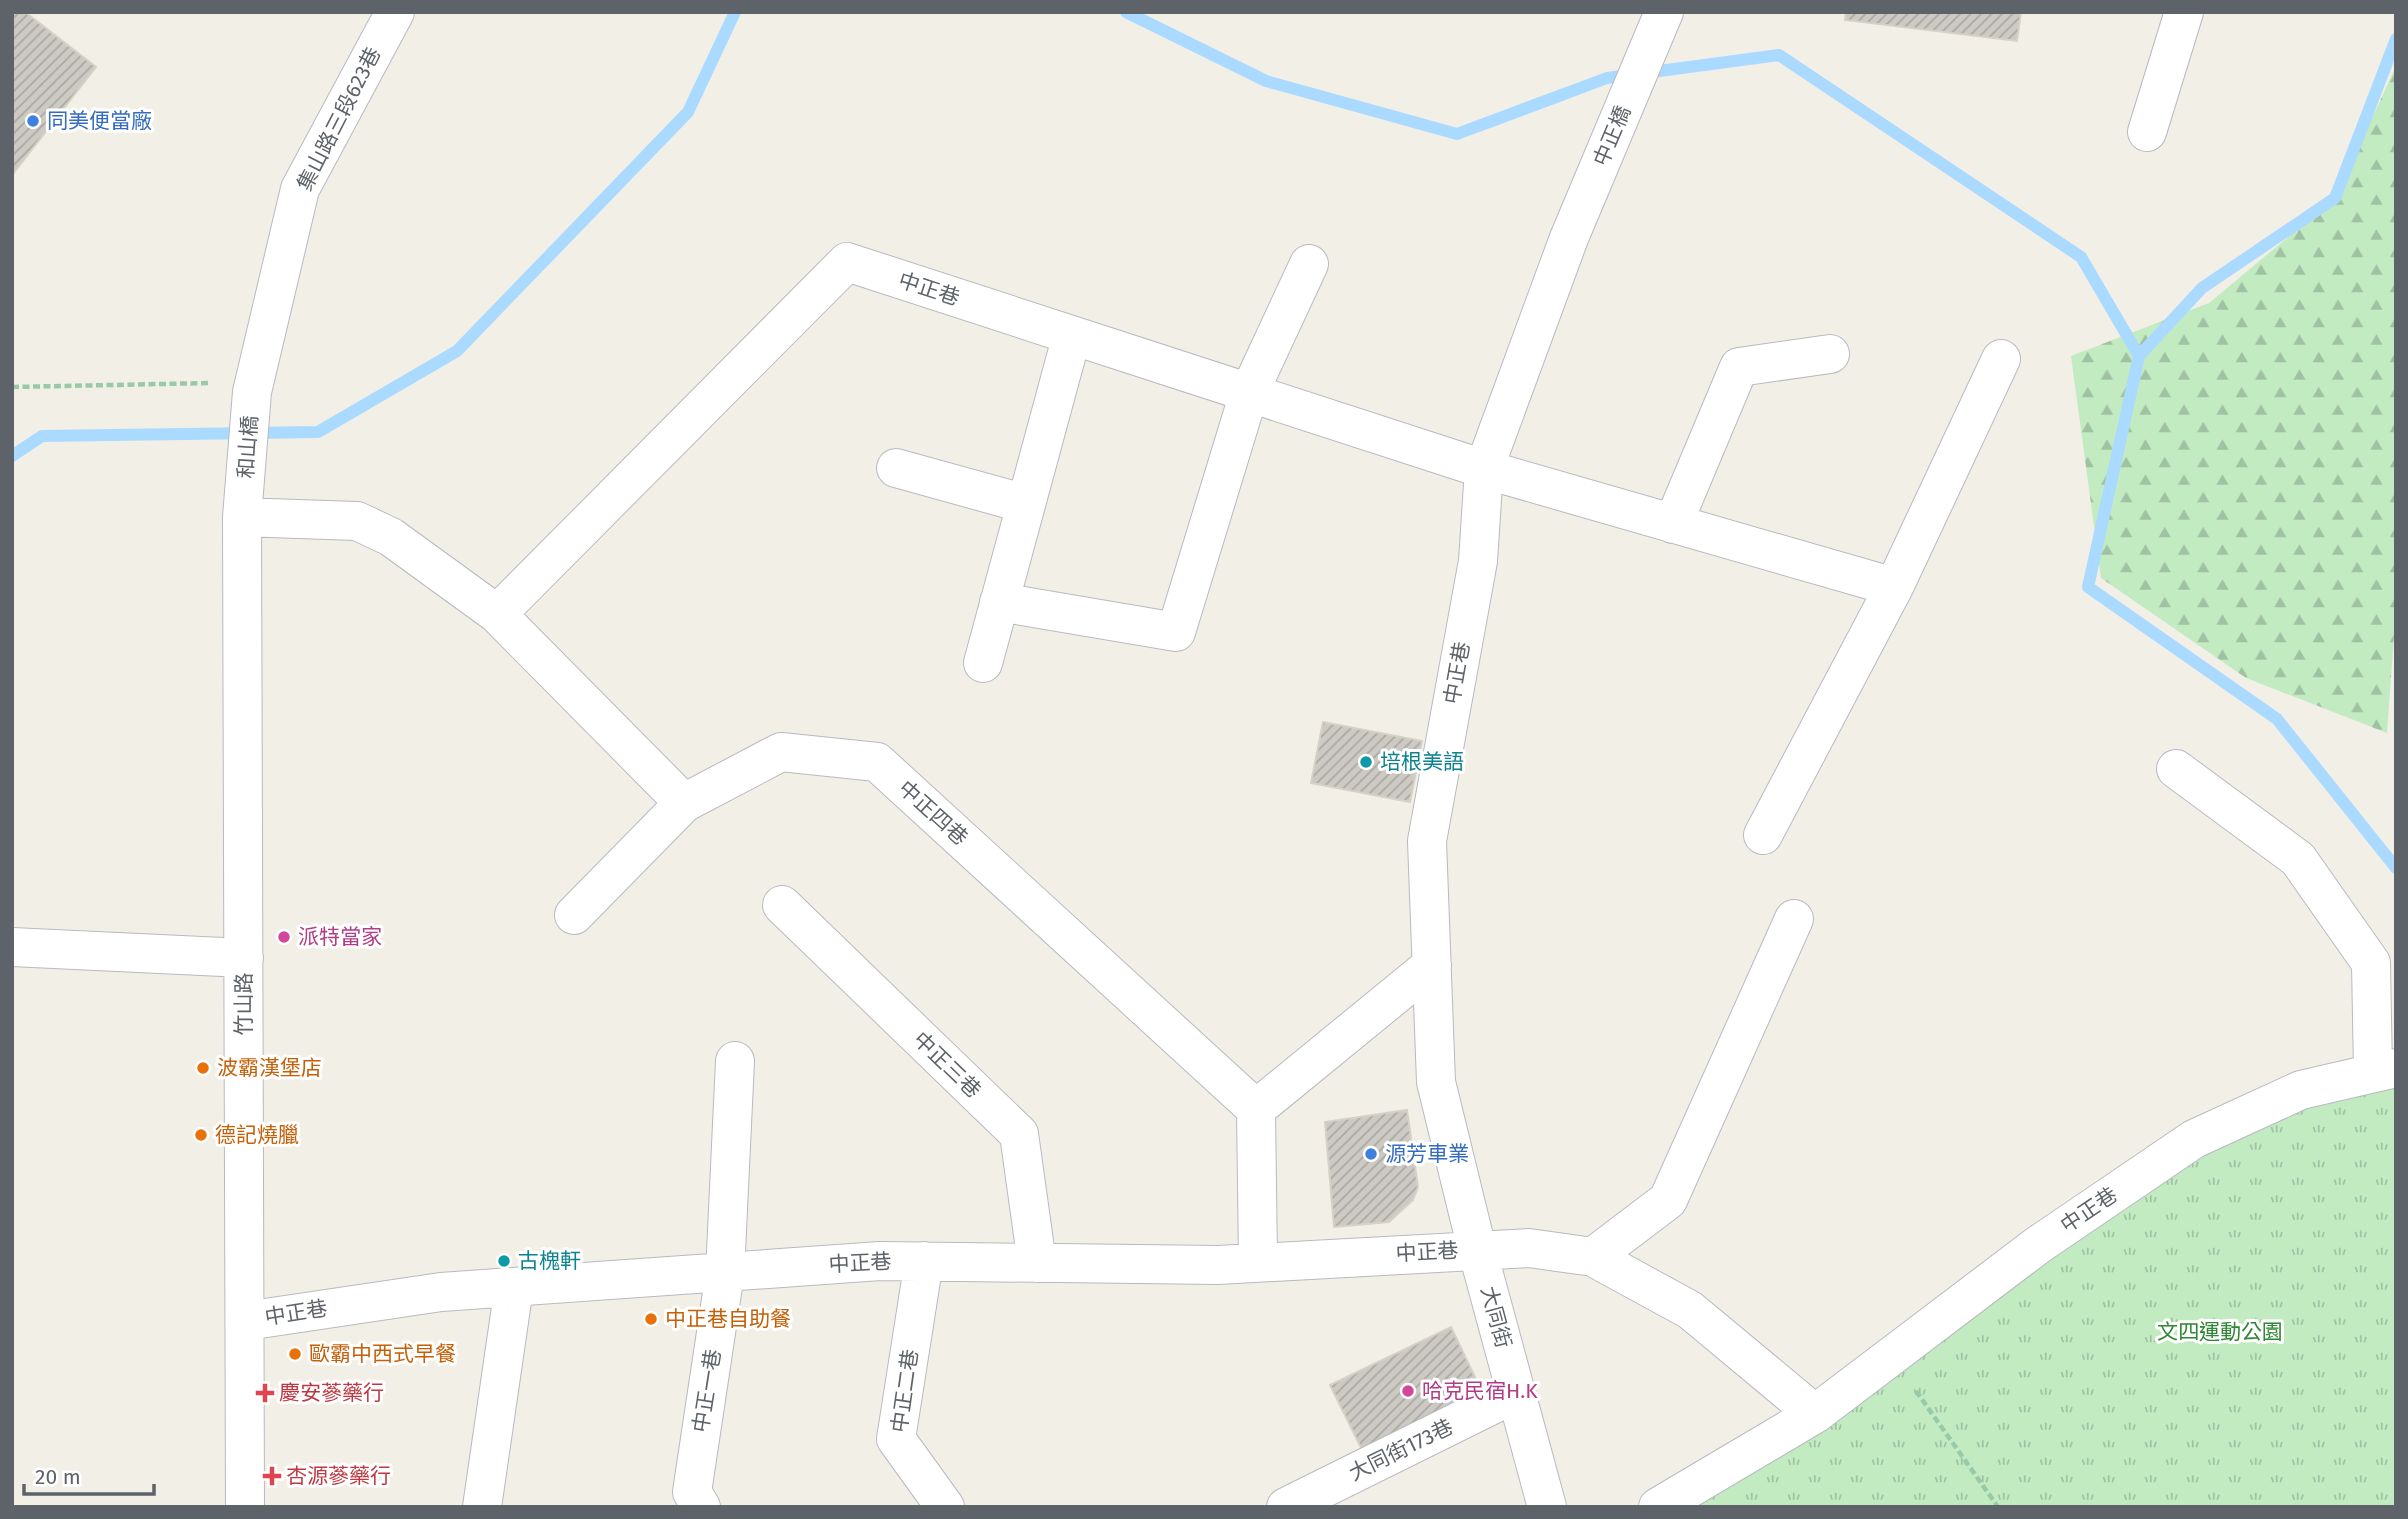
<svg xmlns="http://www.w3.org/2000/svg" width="2408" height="1519" font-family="'Fira Sans','Noto Sans TC',sans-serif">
<defs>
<pattern id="forest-firs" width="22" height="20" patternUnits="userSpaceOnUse" patternTransform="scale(1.75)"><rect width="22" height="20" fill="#c2ebc2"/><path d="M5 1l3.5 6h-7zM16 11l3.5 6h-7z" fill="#a1c2a2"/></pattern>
<pattern id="park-tufts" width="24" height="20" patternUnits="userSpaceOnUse" patternTransform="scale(1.75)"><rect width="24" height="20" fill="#c2ebc2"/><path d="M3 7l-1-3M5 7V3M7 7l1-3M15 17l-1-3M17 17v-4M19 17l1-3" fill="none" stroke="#a1c2a2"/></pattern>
<pattern id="building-hatch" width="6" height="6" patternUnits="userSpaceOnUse" patternTransform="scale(1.75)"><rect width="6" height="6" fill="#cdcac4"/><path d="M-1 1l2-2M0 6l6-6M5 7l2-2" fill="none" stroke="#aaa8a3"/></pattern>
</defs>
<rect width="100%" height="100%" fill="#f2efe7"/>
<path fill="url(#forest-firs)" d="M 2396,66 L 2396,608 L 2387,733 L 2246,678 L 2101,578 L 2071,356 L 2209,303 L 2335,198 Z"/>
<path fill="url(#park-tufts)" d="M 2396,1069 L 2396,1507 L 1673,1507 L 2194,1139 Z"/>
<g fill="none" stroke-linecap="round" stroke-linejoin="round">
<path stroke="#aadaff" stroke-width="12" d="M 1126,12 L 1266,81 L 1457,134 L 1607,78 L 1779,55 L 2081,257 L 2139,356 L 2088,587 L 2277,719 L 2396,868
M 2139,356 L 2202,288 L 2335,198 L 2396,39
M 12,456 L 42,436 L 318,432 L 457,351 L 688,112 L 735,12"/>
</g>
<path fill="url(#building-hatch)" stroke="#d7d1c5" stroke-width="2" d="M 12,12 L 25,12 L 96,67 L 12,175 Z
M 1846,12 L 2021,12 L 2017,41 L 1845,20 Z
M 1323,722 L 1422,741 L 1410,802 L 1311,783 Z
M 1407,1110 L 1418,1187 L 1413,1200 L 1389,1222 L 1334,1227 L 1325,1122 Z
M 1451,1327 L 1485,1398 L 1365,1456 L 1330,1385 Z"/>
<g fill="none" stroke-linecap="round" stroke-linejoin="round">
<g stroke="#b7babf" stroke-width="40">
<path id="minor" d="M 2147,132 L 2184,12
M 896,468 L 1026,504
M 242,517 L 357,521 L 391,537 L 497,614 L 684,803
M 1673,524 L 1739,367 L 1830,354
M 999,602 L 1176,632 L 1249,393 L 1309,264
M 497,614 L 847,262 L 1484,469 L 1894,587
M 983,663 L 1072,335
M 2176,769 L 2298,859 L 2371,963 L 2373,1073
M 1763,835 L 1894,587 L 2001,359
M 782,905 L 1019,1134 L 1037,1263
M 574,915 L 684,803 L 781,752 L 877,762 L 1256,1109 L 1258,1262
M 12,947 L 244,958
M 1256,1109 L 1432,965
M 1593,1257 L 1668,1200 L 1794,919
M 924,1261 L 896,1439 L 945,1507
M 246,1321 L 441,1292 L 880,1261 L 1218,1265 L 1529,1248 L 1593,1257 L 1690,1310 L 1815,1414
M 245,1507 L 242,517 L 252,392 L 300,189 L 395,12
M 482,1507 L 514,1287
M 701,1507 L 692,1492 L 725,1273 L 735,1061
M 1286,1507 L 1516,1393
M 1547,1507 L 1477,1249 L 1436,1082 L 1427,841 L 1478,561 L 1484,469 L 1569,238 L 1664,12
M 1658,1507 L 1815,1414 L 2038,1245 L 2194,1139 L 2301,1090 L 2396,1068"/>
</g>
<path stroke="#99caa7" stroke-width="4.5" stroke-dasharray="7 3.5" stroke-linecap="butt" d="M 12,387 L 211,383
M 1916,1391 L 1998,1507"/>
<use href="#minor" stroke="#fff" stroke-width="38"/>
</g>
<g fill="#3f7fe0" stroke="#fff" stroke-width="2.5">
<circle cx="33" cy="121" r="7"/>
<circle cx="1371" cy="1154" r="7"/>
</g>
<g fill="#0f9aa8" stroke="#fff" stroke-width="2.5">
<circle cx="1366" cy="762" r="7"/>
<circle cx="504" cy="1261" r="7"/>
</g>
<g fill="#d1479c" stroke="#fff" stroke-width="2.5">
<circle cx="284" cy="937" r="7"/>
<circle cx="1408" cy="1391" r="7"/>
</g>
<g fill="#e8710a" stroke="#fff" stroke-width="2.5">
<circle cx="203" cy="1068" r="7"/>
<circle cx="201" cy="1135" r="7"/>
<circle cx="651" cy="1319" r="7"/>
<circle cx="295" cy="1354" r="7"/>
</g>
<g fill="#e0444e" stroke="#fff" stroke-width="2.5">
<path d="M261.5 1382.5h7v7h7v7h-7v7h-7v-7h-7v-7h7z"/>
<path d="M268.5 1465.5h7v7h7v7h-7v7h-7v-7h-7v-7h7z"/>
</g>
<g text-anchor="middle" stroke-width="6" stroke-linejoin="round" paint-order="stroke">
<g font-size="21" fill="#5e6369" stroke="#fff">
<text transform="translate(339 119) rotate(-63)" y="7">集山路三段623巷</text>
<text transform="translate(1612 136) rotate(-67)" y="7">中正橋</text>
<text transform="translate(929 289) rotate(18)" y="7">中正巷</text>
<text transform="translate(248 447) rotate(-86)" y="7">和山橋</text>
<text transform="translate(1457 673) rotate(-80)" y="7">中正巷</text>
<text transform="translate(933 813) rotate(42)" y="7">中正四巷</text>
<text transform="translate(244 1004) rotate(-90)" y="7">竹山路</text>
<text transform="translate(947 1065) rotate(44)" y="7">中正三巷</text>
<text transform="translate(2089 1210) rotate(-34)" y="7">中正巷</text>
<text transform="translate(1427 1252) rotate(-3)" y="7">中正巷</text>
<text transform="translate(860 1263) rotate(-3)" y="7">中正巷</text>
<text transform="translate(296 1313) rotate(-9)" y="7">中正巷</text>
<text transform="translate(1496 1317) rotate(75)" y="7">大同街</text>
<text transform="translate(707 1391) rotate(-81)" y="7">中正一巷</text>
<text transform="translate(905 1391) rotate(-82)" y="7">中正二巷</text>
<text transform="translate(1401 1450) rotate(-26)" y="7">大同街173巷</text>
</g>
<g font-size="21" fill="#366cbe" stroke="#fff" text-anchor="start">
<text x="47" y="128">同美便當廠</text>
<text x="1385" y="1161">源芳車業</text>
</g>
<g font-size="21" fill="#0d838f" stroke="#fff" text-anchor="start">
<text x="1380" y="769">培根美語</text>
<text x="518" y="1268">古槐軒</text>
</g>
<g font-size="21" fill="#b23c85" stroke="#fff" text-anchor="start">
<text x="298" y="944">派特當家</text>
<text x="1422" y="1398">哈克民宿H.K</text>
</g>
<g font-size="21" fill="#c56008" stroke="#fff" text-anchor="start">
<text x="217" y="1075">波霸漢堡店</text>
<text x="215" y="1142">德記燒臘</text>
<text x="665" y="1326">中正巷自助餐</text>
<text x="309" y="1361">歐霸中西式早餐</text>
</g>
<g font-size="21" fill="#2e8732" stroke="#fff">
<text x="2220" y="1339">文四運動公園</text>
</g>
<g font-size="21" fill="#be3a42" stroke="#fff" text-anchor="start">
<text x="279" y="1400">慶安蔘藥行</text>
<text x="286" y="1483">杏源蔘藥行</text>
</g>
</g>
<rect width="2408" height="1519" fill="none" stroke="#5e6369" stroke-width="28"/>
<path d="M24 1484v10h130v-10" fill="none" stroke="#5e6369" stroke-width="3.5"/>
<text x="35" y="1484" font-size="21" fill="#5e6369" stroke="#ffffff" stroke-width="5" paint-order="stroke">20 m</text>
</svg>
